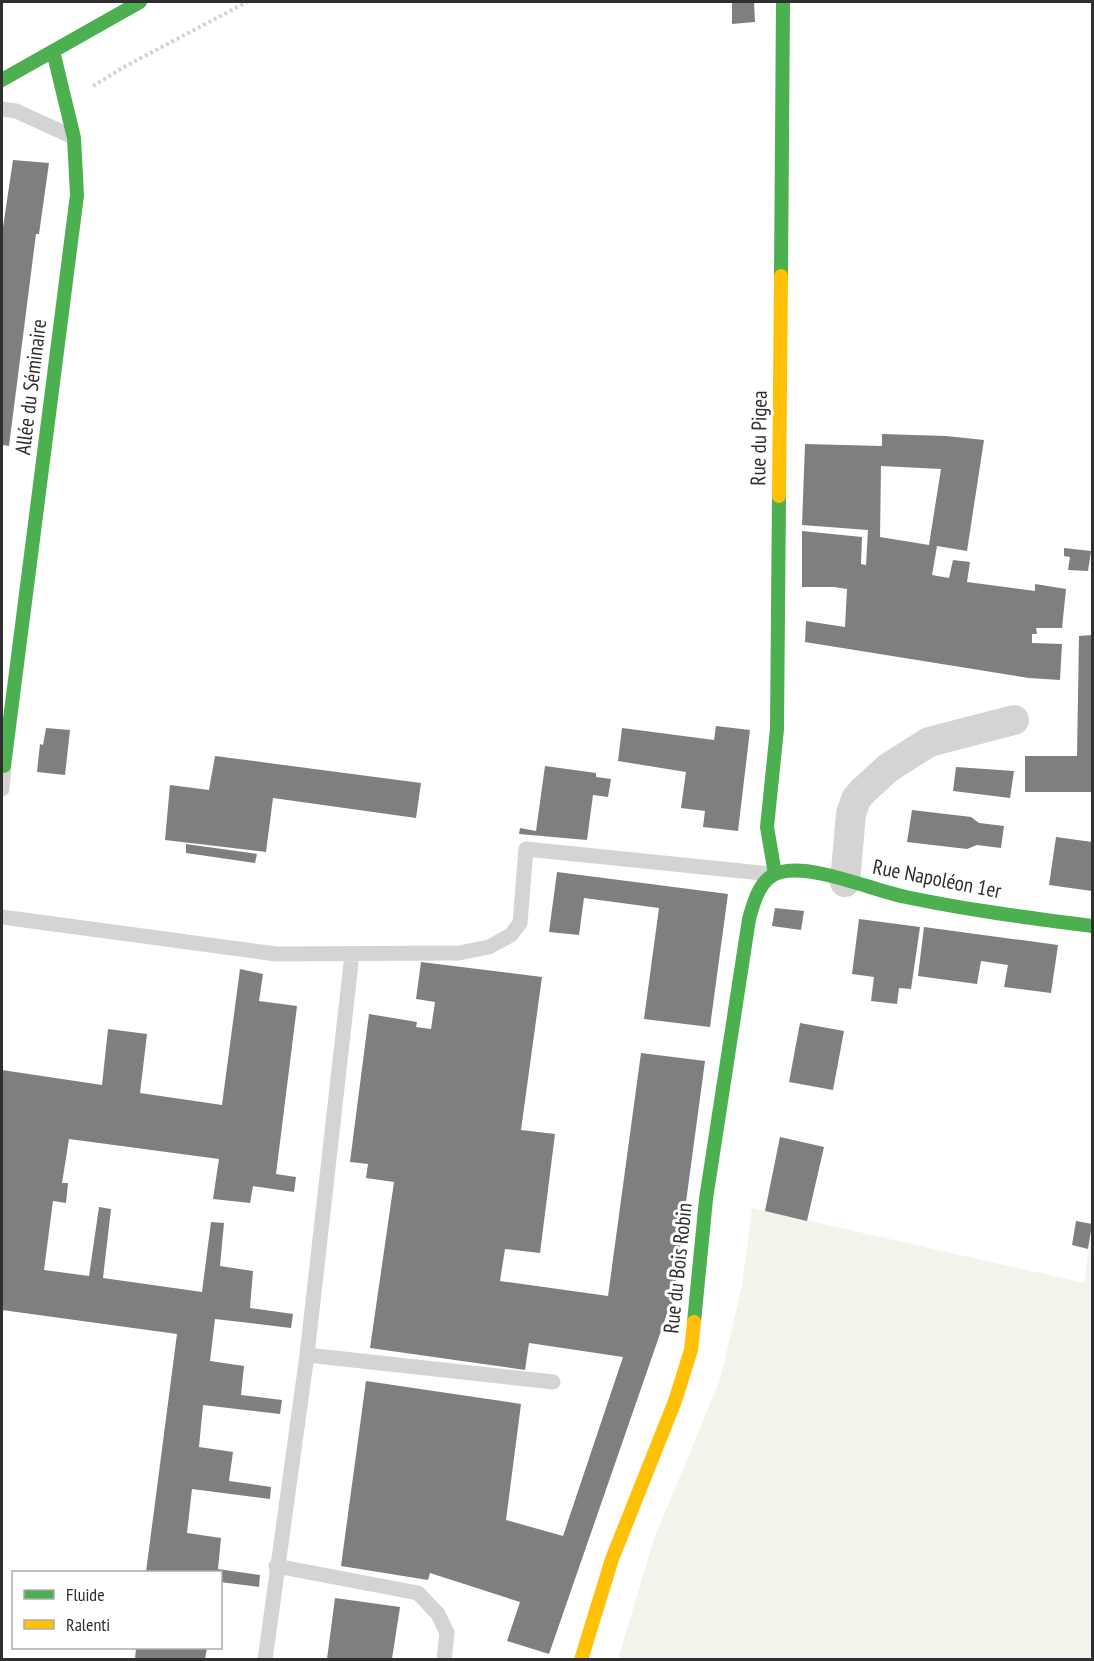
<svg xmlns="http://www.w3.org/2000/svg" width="1094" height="1661" font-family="'PT Sans Narrow',sans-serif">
<rect width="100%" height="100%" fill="#fff"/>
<path fill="#f1f5ec" d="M 752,1208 L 1084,1283 L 1092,1228 L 1092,1659 L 618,1659 L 654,1539 L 720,1380 L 742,1286 Z"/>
<path fill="#7f7f7f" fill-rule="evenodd" d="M 732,2 L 754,2 L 755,22 L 732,24 Z
M 13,160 L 49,163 L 39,234 L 36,234 L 9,446 L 2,445 L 2,234 Z
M 882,434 L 946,436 L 984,440 L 967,551 L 937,546 L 932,575 L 949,578 L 953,560 L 970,562 L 967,582 L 1035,591 L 1035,584 L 1066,589 L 1062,628 L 1036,628 L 1037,634 L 1032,634 L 1032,643 L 1062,644 L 1060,680 L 1029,678 L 805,642 L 806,621 L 845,627 L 847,589 L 834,587 L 802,587 L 802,531 L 862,537 L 861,564 L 866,565 L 868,530 L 802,525 L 805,444 L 882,446 ZM 881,466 L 941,469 L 929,545 L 880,537 Z
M 1064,548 L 1091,551 L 1088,571 L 1068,570 L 1070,557 L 1064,556 Z
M 1092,635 L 1092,792 L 1025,792 L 1025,756 L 1077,756 L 1079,636 Z
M 716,726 L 750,730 L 738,831 L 703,827 L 705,811 L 681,808 L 686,772 L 618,761 L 622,728 L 714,740 Z
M 46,728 L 70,730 L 65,775 L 37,772 L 40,744 L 43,745 Z
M 215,756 L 421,783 L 416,818 L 273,798 L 266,852 L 165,840 L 170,785 L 209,790 Z
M 545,766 L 596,773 L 596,777 L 611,779 L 608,797 L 593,795 L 587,840 L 519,834 L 520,828 L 536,831 Z
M 956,767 L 1014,771 L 1010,798 L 953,791 Z
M 912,810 L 971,817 L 979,823 L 1004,826 L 1001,848 L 977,845 L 967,849 L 907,842 Z
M 1056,837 L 1092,842 L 1092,891 L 1049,885 Z
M 186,844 L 257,854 L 255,863 L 186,853 Z
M 557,872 L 728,894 L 710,1027 L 644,1019 L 659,908 L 584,898 L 579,935 L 549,932 Z
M 775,908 L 804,911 L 801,930 L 772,926 Z
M 859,919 L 920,927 L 911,989 L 899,988 L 897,1004 L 871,1001 L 874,977 L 852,974 Z
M 924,927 L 1058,945 L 1051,993 L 1004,987 L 1008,965 L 981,961 L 977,984 L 918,976 Z
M 421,962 L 542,977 L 521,1130 L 555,1134 L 540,1253 L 505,1249 L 500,1281 L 608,1296 L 641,1053 L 705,1061 L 672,1306 L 670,1305 L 549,1654 L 507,1641 L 520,1602 L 430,1573 L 428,1580 L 341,1566 L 366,1381 L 521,1404 L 506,1520 L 563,1536 L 623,1357 L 529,1343 L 525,1370 L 370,1348 L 394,1182 L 366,1178 L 368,1164 L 350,1162 L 369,1014 L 417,1022 L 416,1027 L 431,1029 L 435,1002 L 416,999 Z
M 240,969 L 263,974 L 259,1001 L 297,1006 L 276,1174 L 296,1177 L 294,1192 L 253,1186 L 250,1203 L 213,1199 L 219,1159 L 69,1139 L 62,1183 L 68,1183 L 66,1203 L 53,1201 L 44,1270 L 89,1276 L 99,1207 L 111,1209 L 103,1278 L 202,1292 L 211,1222 L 224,1223 L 220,1266 L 253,1271 L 250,1308 L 293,1314 L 291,1328 L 215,1319 L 210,1361 L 244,1366 L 241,1395 L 282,1400 L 280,1414 L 203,1405 L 199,1447 L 233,1452 L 229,1481 L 271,1487 L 270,1499 L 192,1489 L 187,1533 L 221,1538 L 218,1569 L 260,1575 L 259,1587 L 220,1582 L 220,1572 L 146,1572 L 177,1334 L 2,1310 L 2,1070 L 102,1085 L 108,1029 L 147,1034 L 140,1093 L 222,1105 Z
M 800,1023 L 844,1031 L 833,1090 L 789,1082 Z
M 780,1137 L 824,1147 L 807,1221 L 765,1211 Z
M 1076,1221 L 1092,1224 L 1088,1249 L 1072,1245 Z
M 335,1598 L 400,1607 L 392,1659 L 327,1659 Z
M 136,1648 L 207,1648 L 205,1659 L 135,1659 Z"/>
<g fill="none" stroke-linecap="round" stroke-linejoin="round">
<path stroke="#d4d4d4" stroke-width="4" stroke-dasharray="3 3" stroke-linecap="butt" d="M 93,86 L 124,67 L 247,2"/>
<path stroke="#d4d4d4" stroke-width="15" d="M 2,109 L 16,111 L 71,136
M 2,789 L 4,766
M 2,917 L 276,954 L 459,953 L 489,947 L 511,935 L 520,923 L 526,849 L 772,874
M 307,1355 L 553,1382
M 276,1566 L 418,1593 L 438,1614 L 447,1633 L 444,1660
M 265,1660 L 307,1355 L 352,954"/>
<path stroke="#d4d4d4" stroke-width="30" d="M 845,882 L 851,814 L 856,799 L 863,791 L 888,768 L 929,742 L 1014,720"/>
<path stroke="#4caf50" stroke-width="14" d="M 2,80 L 140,2
M 781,276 L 783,2
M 4,766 L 77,195 L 74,138 L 53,51
M 775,874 L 767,827 L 777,729 L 779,496
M 694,1322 L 706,1199 L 749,919 C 754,901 760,877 781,872 C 813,864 872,890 906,897 C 967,910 1030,918 1092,926"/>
<path stroke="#ffc107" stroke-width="14" d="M 779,496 L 781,276
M 581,1660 L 612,1559 L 675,1401 L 691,1350 L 694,1322"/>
</g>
<g text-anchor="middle" stroke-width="6" stroke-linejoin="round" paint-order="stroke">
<g font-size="21" fill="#2f2f2f" stroke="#fff">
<text transform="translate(31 387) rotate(-83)" y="7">Allée du Séminaire</text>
<text transform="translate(759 438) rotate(-89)" y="7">Rue du Pigea</text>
<text transform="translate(937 879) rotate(11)" y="7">Rue Napoléon 1er</text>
<text transform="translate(678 1268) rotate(-84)" y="7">Rue du Bois Robin</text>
</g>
</g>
<rect width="1094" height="1661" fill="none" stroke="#2f2f2f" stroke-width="6"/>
<rect x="12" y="1571" width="210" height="78" fill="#ffffff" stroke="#acacac" stroke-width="1.5"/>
<rect x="24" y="1590" width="30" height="9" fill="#4caf50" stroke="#acacac" stroke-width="1.5"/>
<text x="66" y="1601" font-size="18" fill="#2f2f2f">Fluide</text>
<rect x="24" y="1620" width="30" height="9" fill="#ffc107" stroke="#acacac" stroke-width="1.5"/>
<text x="66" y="1631" font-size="18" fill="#2f2f2f">Ralenti</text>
</svg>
